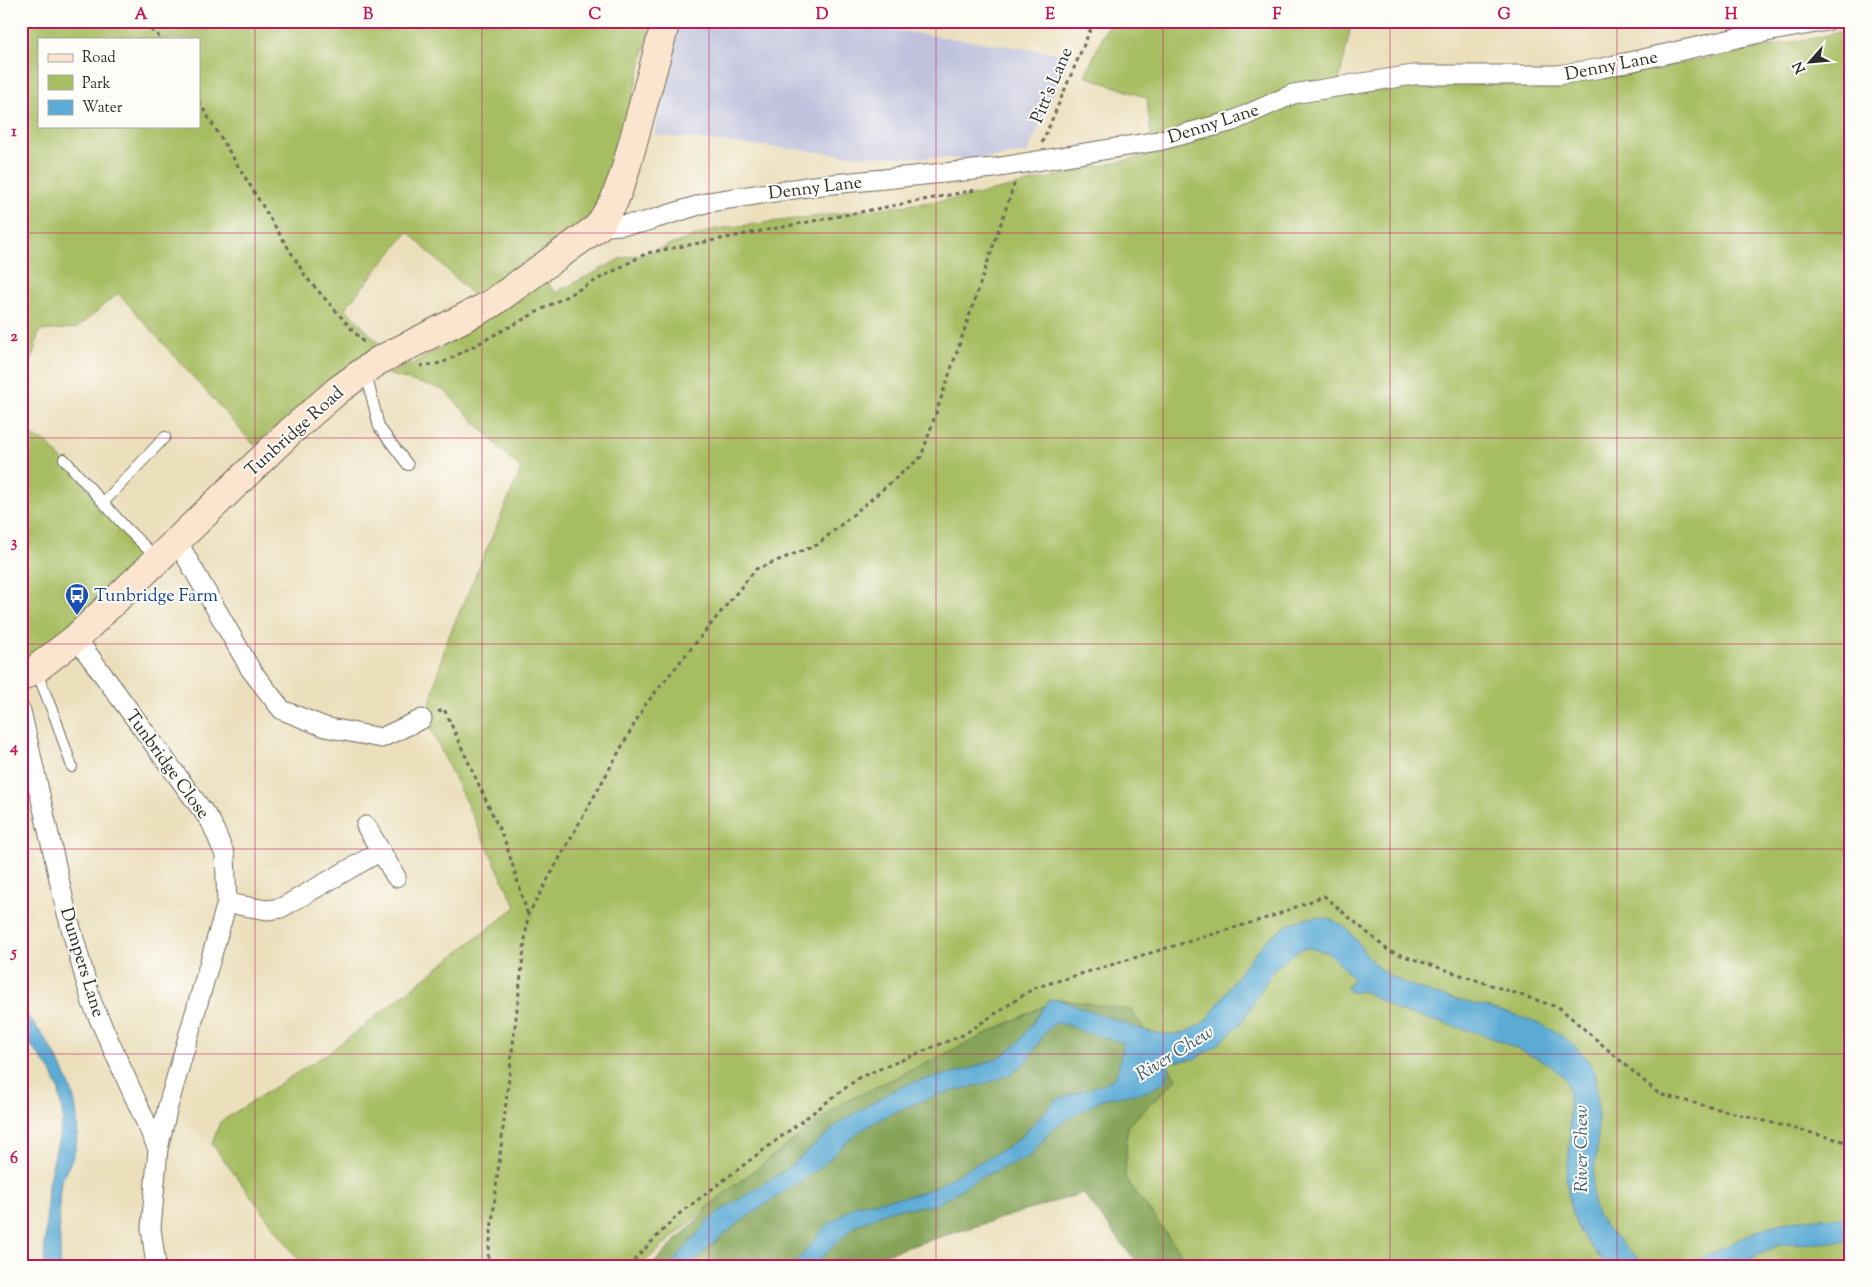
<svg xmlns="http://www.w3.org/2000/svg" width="1872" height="1287" font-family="'Sorts Mill Goudy',serif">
<rect width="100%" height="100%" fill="#fdfcf7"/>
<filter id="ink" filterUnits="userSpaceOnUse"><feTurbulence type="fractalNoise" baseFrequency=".02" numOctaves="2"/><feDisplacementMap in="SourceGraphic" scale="10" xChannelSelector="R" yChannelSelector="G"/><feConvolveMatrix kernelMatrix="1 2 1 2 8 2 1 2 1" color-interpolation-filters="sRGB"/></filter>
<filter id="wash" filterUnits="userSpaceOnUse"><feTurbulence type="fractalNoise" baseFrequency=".0096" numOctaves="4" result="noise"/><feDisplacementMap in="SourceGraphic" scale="20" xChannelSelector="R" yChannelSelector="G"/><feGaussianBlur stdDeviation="1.12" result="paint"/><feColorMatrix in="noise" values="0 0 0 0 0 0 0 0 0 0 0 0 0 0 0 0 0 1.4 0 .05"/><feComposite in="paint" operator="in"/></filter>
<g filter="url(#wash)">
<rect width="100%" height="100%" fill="#ebdfbc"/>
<path fill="#c0c2dd" d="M 677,21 L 828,21 L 1071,55 L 1027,153 L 978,159 L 849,155 L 654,135 Z"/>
<path fill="#a7bd62" stroke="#697446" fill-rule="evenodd" d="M 21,21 L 652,21 L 608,195 L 581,225 L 477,299 L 408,232 L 345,308 L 382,347 L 349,367 L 254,445 L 118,293 L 77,328 L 39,331 L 21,404 ZM 39,39 L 199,39 L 199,126 L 39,126 Z
M 1110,21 L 1352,21 L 1336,95 L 1427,85 L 1536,83 L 1619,75 L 1820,37 L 1851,29 L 1851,1266 L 1190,1266 L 1125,1178 L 1127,1126 L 1177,1079 L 1058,999 L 841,1104 L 717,1199 L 640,1266 L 303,1266 L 212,1144 L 220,1122 L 331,1051 L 516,907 L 426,719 L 446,643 L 521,470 L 444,390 L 387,374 C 437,358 499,307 543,276 L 555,293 L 622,258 L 647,253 L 715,229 L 963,198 L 1153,154 L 1147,98 L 1085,76 Z
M 21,430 L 47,443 L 148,554 L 34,657 L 21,664 Z"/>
<path fill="#85a458" stroke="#586842" d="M 1058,999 L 1131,1010 L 1177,1079 L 1127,1126 L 1125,1178 L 1190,1266 L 1139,1266 L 1083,1193 L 856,1263 L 853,1266 L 651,1266 L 717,1199 L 841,1104 Z"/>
<path fill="#5babd5" stroke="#436b80" d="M 1316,917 C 1349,920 1352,937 1370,959 C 1380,971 1393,978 1407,984 C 1463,1009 1555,1008 1591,1065 C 1596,1074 1596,1088 1597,1098 C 1598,1115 1599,1131 1597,1147 C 1596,1172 1585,1198 1601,1221 C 1606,1228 1613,1234 1619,1240 C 1630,1251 1640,1263 1656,1266 L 1607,1266 L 1579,1231 L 1571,1212 L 1566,1178 L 1570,1144 L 1569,1094 L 1566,1079 L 1549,1064 L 1500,1041 L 1475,1032 L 1398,1011 L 1364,991 L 1350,992 L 1347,988 L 1353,978 L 1329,953 L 1311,948 L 1300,949 L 1274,969 L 1242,1022 L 1232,1032 L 1215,1047 L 1194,1059 L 1172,1062 L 1170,1064 L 1166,1082 L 1143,1093 L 1105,1098 L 1053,1128 L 1030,1156 L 981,1177 L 935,1205 L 891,1210 L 853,1227 L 813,1266 L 793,1266 L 825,1227 L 855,1205 L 914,1195 L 935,1187 L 1007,1147 L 1021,1137 L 1056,1100 L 1108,1082 L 1116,1076 L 1124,1043 L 1084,1032 L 1068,1025 L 1055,1023 C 1038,1036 1034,1060 1014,1072 C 988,1087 956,1087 927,1099 C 903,1108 874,1120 853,1137 C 839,1148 829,1162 814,1172 C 771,1201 726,1227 690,1266 L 670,1266 L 708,1221 L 719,1212 L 787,1169 L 842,1121 L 894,1090 L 914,1082 L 970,1069 L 1000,1057 L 1019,1042 L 1048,1001 L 1058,999 C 1076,1006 1094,1012 1113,1019 C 1145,1031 1178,1046 1207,1019 C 1237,981 1263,921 1316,917 Z
M 21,1008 C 54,1047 87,1097 75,1150 C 72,1163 62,1175 60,1189 C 57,1214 61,1240 60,1266 L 44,1266 L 48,1185 L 63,1119 L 59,1090 L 51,1071 L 21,1033 Z
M 1851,1217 L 1851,1241 L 1779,1245 L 1735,1266 L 1673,1266 C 1703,1263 1731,1241 1759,1230 C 1787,1219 1820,1217 1851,1217 Z"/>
</g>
<g filter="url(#ink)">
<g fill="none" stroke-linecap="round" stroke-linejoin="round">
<g stroke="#6e6a5e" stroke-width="12">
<path id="lane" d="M 366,373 L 379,427 L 408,465
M 64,459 L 127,529 L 157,558
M 103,503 L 165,437
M 36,670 L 56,720 L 72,767"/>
</g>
<g stroke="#6e6a5e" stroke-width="21">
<path id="street" d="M 598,227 L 641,223 L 709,202 L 813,186 L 994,168 L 1158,141 L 1233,121 L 1293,94 L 1336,87 L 1413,75 L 1558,75 L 1602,68 L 1755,34 L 1827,21
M 177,541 L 251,670 L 282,710 L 325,727 L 381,738 L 422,719
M 76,638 L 211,822 L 225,855 L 227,903 L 168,1106 L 158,1149
M 21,711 L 66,910 L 92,1003 L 158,1149 L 151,1228 L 156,1266
M 366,826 L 396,877
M 227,903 L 267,910 L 281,908 L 381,851"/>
</g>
<g stroke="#6e6a5e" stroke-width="30">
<path id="secondary" d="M 21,677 L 36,669 L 76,638 L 291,431 L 338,390 L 378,361 L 491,304 L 598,227 L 614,201 L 624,175 L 666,21"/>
</g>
<path stroke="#6e6a5e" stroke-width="3" stroke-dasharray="4 4" stroke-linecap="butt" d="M 137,21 L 157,34 L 160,39
M 199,102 L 306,277 L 365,344
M 1042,143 L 1094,21
M 420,366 L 442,363 L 647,253 L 975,190
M 438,712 L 444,709 L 506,844 L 528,915
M 487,1266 L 528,915 L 645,705 L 756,569 L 817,545 L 921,457 L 1015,182
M 628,1266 L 679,1214 L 860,1077 L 963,1035 L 1034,988 L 1270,917 L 1324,896 L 1389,951 L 1560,1008 L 1659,1094 L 1851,1143"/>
<use href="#lane" stroke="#fff" stroke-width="10"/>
<use href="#street" stroke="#fff" stroke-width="19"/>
<use href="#secondary" stroke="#fce5cf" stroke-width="28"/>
</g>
</g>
<path fill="none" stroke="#c2185b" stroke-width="1" stroke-opacity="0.55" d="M 255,21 L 255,1266M 482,21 L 482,1266M 709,21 L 709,1266M 936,21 L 936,1266M 1163,21 L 1163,1266M 1390,21 L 1390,1266M 1617,21 L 1617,1266M 21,233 L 1851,233M 21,438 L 1851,438M 21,644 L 1851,644M 21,849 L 1851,849M 21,1054 L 1851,1054"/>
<defs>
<g id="bus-pin" transform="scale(1.25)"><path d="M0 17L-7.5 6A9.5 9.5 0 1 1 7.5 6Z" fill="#1a4fb4" stroke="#fdfcf7"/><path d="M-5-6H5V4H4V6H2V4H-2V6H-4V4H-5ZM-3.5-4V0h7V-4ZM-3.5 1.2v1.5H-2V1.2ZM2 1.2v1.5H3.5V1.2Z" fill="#fff"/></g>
</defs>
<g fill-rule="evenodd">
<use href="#bus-pin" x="77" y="595"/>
</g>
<g text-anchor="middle" stroke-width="4" stroke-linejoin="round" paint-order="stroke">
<g font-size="18" fill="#2b2b2b" stroke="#fdfcf7">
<text transform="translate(1611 65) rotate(-11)" y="6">Denny Lane</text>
<text transform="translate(1051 85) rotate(-67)" y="6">Pitt's Lane</text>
<text transform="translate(1213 123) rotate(-18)" y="6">Denny Lane</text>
<text transform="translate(815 187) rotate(-7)" y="6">Denny Lane</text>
<text transform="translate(294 431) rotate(-42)" y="6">Tunbridge Road</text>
<text transform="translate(168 764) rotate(54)" y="6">Tunbridge Close</text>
<text transform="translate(83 962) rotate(73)" y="6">Dumpers Lane</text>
</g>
<g font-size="18" fill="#164399" stroke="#fdfcf7" text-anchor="start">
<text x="94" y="601">Tunbridge Farm</text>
</g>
<g font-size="19" font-style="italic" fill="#3e5e6f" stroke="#fdfcf7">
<text transform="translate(1174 1052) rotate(-32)" y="7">River Chew</text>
<text transform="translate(1580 1149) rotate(-90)" y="7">River Chew</text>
</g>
</g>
<rect width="1872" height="1287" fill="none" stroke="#fdfcf7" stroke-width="55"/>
<rect x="38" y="38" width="162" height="90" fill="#fdfcf7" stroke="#a9a8a5"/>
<rect x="48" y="54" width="25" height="8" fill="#fce5cf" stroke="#a9a8a5"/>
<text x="82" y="62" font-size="15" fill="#2b2b2b">Road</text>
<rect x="48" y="75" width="25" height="15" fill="#a7bd62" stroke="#a9a8a5"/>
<text x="82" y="88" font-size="15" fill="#2b2b2b">Park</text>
<rect x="48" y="100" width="25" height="15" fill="#5babd5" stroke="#a9a8a5"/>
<text x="82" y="112" font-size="15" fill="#2b2b2b">Water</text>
<g transform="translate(1810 62) rotate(243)" stroke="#fdfcf7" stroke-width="4" paint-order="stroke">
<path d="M0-4L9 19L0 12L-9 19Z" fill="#2b2b2b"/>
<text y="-8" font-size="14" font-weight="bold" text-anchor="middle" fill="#2b2b2b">N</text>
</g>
<rect x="28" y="28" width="1816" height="1232" fill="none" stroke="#c2185b" stroke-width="2"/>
<g font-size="16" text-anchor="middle" font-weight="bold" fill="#c2185b">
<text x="141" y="19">A</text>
<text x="368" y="19">B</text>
<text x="595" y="19">C</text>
<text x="822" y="19">D</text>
<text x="1050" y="19">E</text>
<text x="1277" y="19">F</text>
<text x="1504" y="19">G</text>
<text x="1731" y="19">H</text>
<text x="14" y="136">1</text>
<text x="14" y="341">2</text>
<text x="14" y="547">3</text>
<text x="14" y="752">4</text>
<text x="14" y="957">5</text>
<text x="14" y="1163">6</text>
</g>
</svg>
